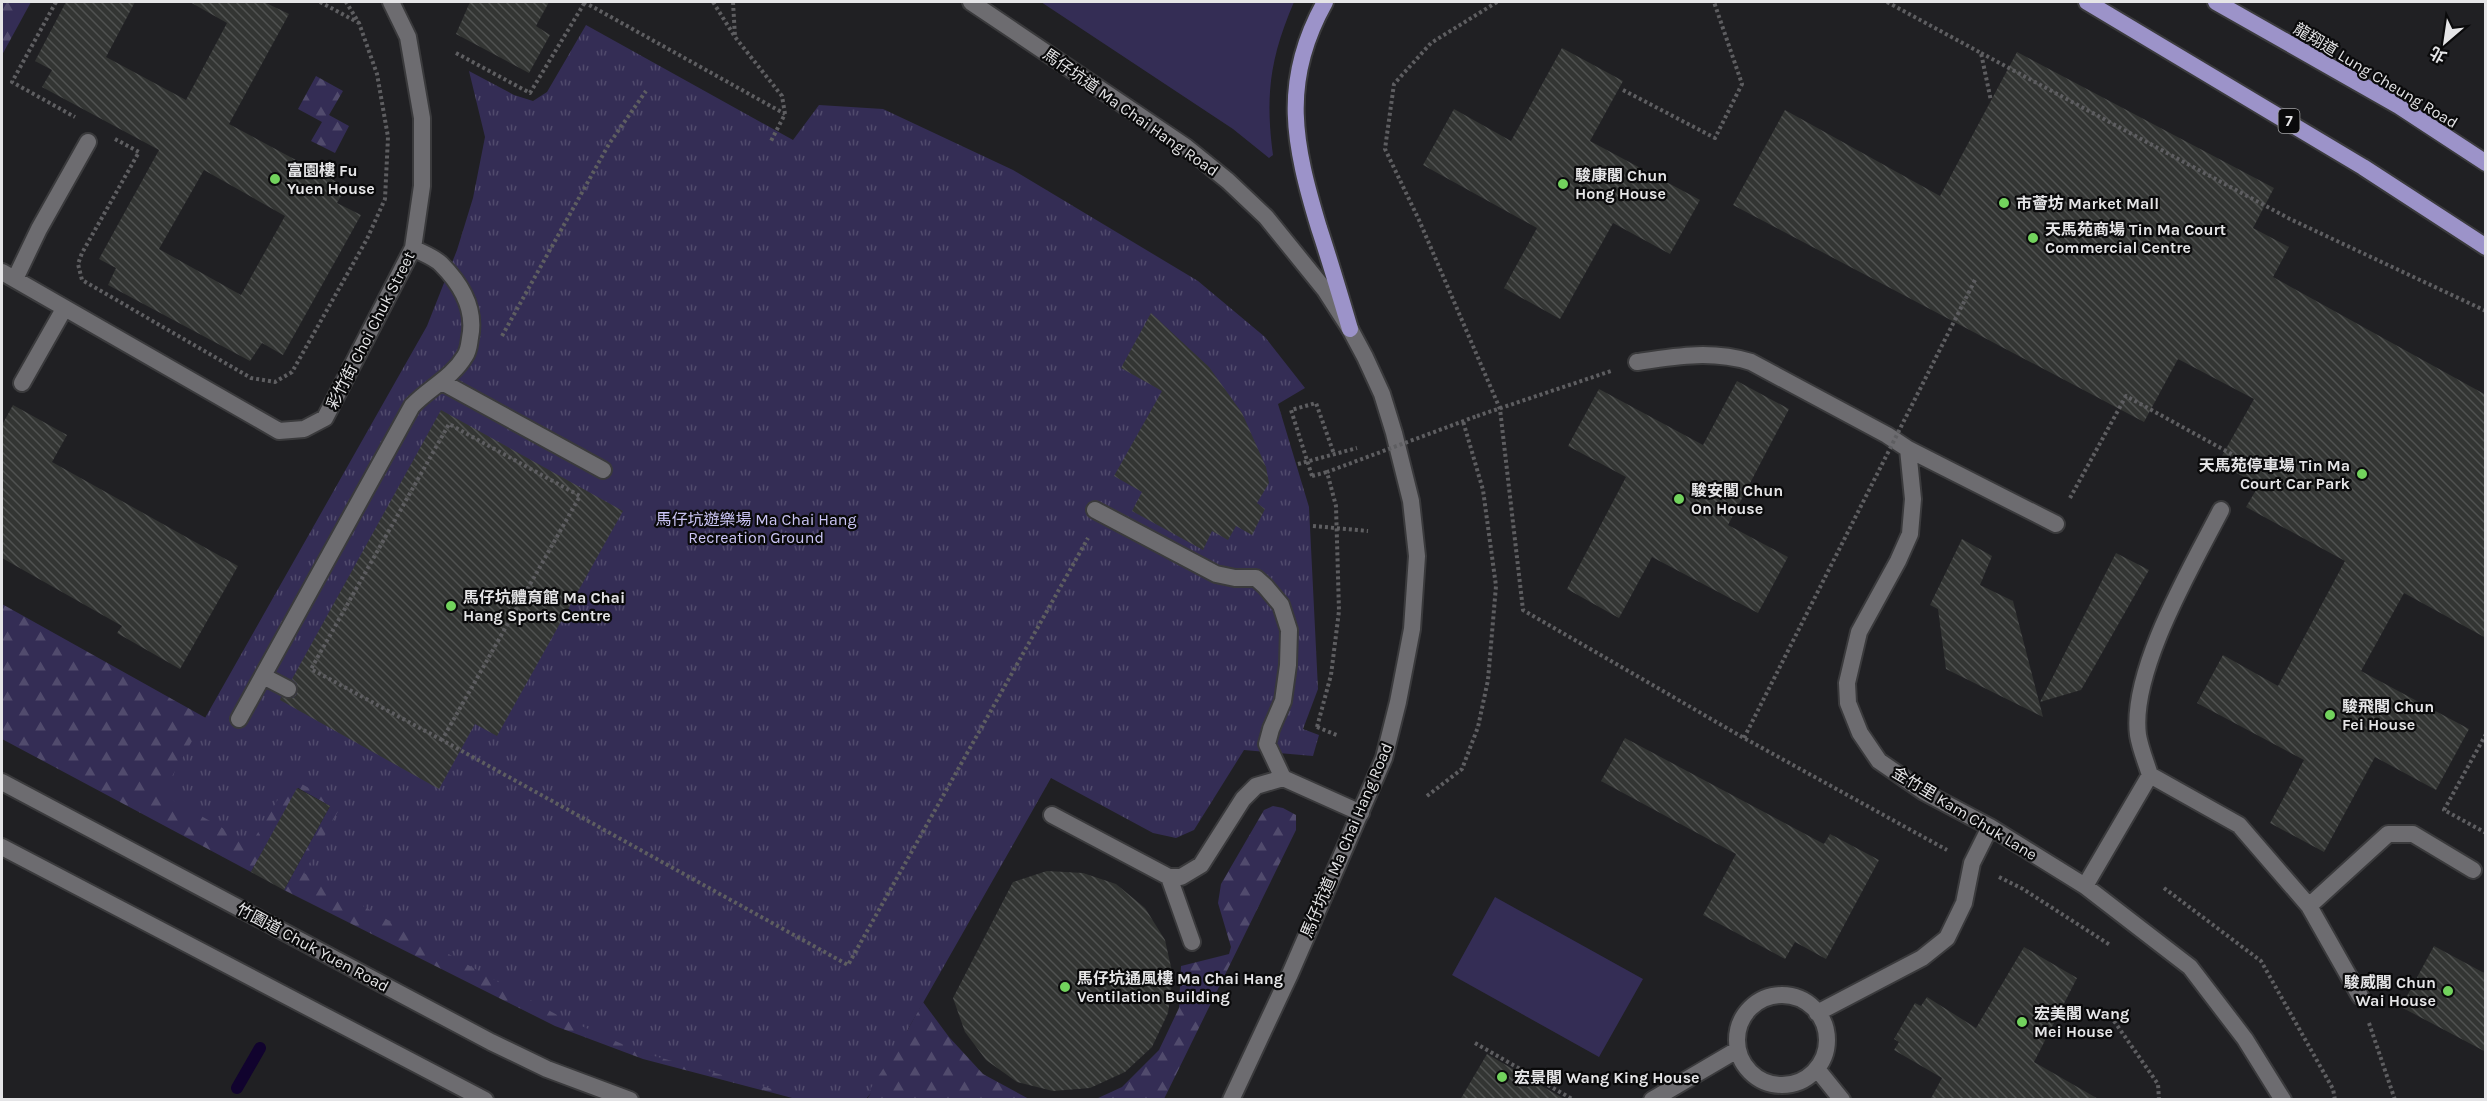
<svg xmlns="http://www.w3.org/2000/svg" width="2487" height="1101" font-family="Karla,'Noto Sans TC',sans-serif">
<defs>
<pattern id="forest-firs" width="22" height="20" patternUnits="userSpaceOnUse" patternTransform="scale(1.5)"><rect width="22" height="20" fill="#342d55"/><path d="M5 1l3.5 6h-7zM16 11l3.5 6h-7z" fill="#514b6d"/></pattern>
<pattern id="park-tufts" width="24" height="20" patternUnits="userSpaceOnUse" patternTransform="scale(1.5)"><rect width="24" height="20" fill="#342d55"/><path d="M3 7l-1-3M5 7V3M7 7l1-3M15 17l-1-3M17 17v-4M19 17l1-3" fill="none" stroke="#514b6d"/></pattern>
<pattern id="building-back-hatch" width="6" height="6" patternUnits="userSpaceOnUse" patternTransform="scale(1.5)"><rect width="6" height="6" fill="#333533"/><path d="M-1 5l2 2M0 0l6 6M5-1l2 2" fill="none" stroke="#505251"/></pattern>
</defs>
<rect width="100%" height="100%" fill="#202023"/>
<path fill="#342d55" d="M 1041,2 L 1294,2 C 1270,58 1265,95 1273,155 L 1269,158 L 1233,129 Z
M 1495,897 L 1643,979 L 1599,1057 L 1452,975 Z"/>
<path fill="url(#forest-firs)" d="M 2,2 L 31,2 L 2,55 Z
M 316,76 L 343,91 L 329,115 L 349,126 L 335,153 L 311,141 L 322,122 L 298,109 Z
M 2,604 L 256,746 L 907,1031 L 923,1002 L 949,1037 L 983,1074 L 1029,1099 L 867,1099 L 871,1093 L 866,1099 L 796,1099 L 643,1059 L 555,1026 L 284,890 L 330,806 L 298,788 L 251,872 L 2,739 Z
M 1273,806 L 1283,808 L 1296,815 L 1296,830 L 1164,1099 L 1096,1099 L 1122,1087 L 1159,1050 L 1179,1008 L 1181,966 L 1229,954 L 1231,947 L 1218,903 L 1221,884 L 1264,810 Z"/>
<path fill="url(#park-tufts)" d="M 586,25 L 793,140 L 819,105 L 883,109 L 1013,170 L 1198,281 L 1265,337 L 1305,388 L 1278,404 L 1309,507 L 1318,689 L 1303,729 L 1319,735 L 1313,756 L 1244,750 L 1194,830 L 1176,838 L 1153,833 L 1051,778 L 907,1031 L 864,1099 L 808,1099 L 640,1052 L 559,1016 L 304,873 L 341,806 L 291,778 L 251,844 L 162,794 L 427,326 L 457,250 L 473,198 L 485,137 L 469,71 L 514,95 L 533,101 L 547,92 Z"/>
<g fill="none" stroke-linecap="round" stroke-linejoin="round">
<path stroke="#11032e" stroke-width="12" d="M 237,1088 L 260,1048"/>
</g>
<path fill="url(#building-back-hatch)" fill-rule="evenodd" d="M 66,2 L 135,2 L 106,57 L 186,100 L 227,23 L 190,2 L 264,2 L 289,14 L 229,124 L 346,187 L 337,203 L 361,215 L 283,355 L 262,343 L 250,361 L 108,285 L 116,268 L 99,259 L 159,150 L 42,87 L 52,70 L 35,61 ZM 204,170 L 285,216 L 241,295 L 159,249 Z
M 470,2 L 549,2 L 536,26 L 550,35 L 529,73 L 456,34 Z
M 1562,48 L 1623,81 L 1590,141 L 1700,200 L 1670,254 L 1613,223 L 1560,319 L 1504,288 L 1537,228 L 1423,165 L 1454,109 L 1511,141 Z
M 2017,52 L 2274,188 L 2253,228 L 2289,247 L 2273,277 L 2486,395 L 2486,638 L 2404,593 L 2361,671 L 2469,729 L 2436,790 L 2375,757 L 2324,852 L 2270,823 L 2304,760 L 2197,703 L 2223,655 L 2278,686 L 2345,561 L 2246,507 L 2259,485 L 2218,463 L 2254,399 L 2178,359 L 2144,422 L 1733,205 L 1785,110 L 1940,196 Z
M 1151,313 L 1209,367 L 1242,413 L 1266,467 L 1269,483 L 1257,503 L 1265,509 L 1252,535 L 1236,526 L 1228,540 L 1212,531 L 1203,550 L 1132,511 L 1142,492 L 1114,476 L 1162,391 L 1121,368 Z
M 1737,381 L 1789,409 L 1728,525 L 1788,557 L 1758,613 L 1652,557 L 1619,618 L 1567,589 L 1626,477 L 1568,446 L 1599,389 L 1703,445 Z
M 13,405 L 67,435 L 52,462 L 238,566 L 180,669 L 117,633 L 122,626 L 2,558 L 2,425 Z
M 441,410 L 623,511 L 497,736 L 475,724 L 439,789 L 280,700 L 281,697 L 293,698 L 297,694 L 297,684 L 292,679 Z
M 1962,539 L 1992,556 L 1980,585 L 2013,601 L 2043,717 L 1946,669 L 1938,609 L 1930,605 Z
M 2116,553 L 2149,570 L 2081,690 L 2040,702 Z
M 1625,738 L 1824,844 L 1830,834 L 1879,860 L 1826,959 L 1795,942 L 1785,959 L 1703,915 L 1736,854 L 1601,781 Z
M 297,788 L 330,806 L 284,890 L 251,872 Z
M 1047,871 L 1083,873 L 1116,884 L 1145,908 L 1165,940 L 1173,976 L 1168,1013 L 1152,1047 L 1125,1072 L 1090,1088 L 1053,1091 L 1017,1082 L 986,1060 L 965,1032 L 953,998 L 1013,882 Z
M 2434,946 L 2486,974 L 2486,1052 L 2401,1007 Z
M 2024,947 L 2077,978 L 2034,1062 L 2100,1100 L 1930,1100 L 1942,1078 L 1894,1050 L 1899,1042 L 1894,1039 L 1915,1003 L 1921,1006 L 1927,997 L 1976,1028 Z
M 1487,1054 L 1566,1100 L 1460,1100 Z"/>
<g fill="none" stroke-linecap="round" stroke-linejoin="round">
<g stroke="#3a3a3c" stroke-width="20">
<path id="service" d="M 2,272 L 279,431 L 304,429 L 325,418 L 413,248 L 422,186 L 422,118 L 408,37 L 391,2
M 15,279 L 39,229 L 88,142
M 1637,362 C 1677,356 1712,350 1751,362 L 1887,435 L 1908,449 L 1913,499 L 1910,534 L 1898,561 L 1859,632 L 1847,683 L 1848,703 L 1860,733 L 1879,761 L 1924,792 L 1990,827 L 2085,886 L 2190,967 L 2245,1039 L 2283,1100
M 442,382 L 603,470
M 22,383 L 64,309
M 1908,449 L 2056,524
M 1095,510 L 1216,574 L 1235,578 L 1256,578 L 1265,586 L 1281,605 L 1289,630 L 1288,665 L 1283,701 L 1271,729 L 1267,744 L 1283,778
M 263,676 L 288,689
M 239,719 L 412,406 C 429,388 452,378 465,356 C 469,350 469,344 470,338 C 476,309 461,284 441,264 C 434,257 422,253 413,248
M 2150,775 L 2239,825 L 2309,906 L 2360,996
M 1052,815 L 1169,877 L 1181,877 L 1201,865 L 1243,799 L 1256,786 L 1283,778 L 1361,813
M 1169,877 L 1192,942
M 2085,886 L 2150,775 C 2146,762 2140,748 2138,735 C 2130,671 2191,568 2221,510
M 2309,906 L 2388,834 L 2413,834 L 2473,870
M1737 1040a45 45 0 1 1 90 0a45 45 0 1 1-90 0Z
M 1817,1013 L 1922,958 L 1947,938 L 1964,903 L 1972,863 L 1990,827
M 1817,1069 L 1842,1100
M 1652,1100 L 1737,1050"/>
</g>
<g stroke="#3a3a3c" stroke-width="20">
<path id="secondary" d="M 971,2 L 1186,147 L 1228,181 L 1266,217 L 1325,290 L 1350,329 L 1365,357 L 1382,394 L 1394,433 L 1411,501 L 1417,556 L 1412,629 L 1398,702 L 1384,758 L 1290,974 L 1231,1100
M 2,782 L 491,1042 L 547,1069 L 630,1100
M 2,847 L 485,1100"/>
</g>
<g stroke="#3a3a3c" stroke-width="20">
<path id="trunk" d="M 1325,2 C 1280,82 1294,145 1319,228 C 1330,261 1340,295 1350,329
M 2087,2 L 2363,167 L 2486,247
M 2216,2 L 2399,106 L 2486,163"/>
</g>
<path stroke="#5e5e61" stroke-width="4" stroke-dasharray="3 3" stroke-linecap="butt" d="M 56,2 L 12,82 L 75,117
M 320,2 L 359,23
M 584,2 L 785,114
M 713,2 L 735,37 L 782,96 L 785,114 L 771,141
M 733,2 L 735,37
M 1497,2 L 1431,43 L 1394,84 L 1385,149 L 1419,220 L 1500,409 L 1523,610 L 1744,738 L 1947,850
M 1887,2 L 1981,53 L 1991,101
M 456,53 L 530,93 L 585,2
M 1981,53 L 2290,219 L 2486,311
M 1623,90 L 1715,138 L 1742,84 L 1714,2
M 115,139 L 139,152 L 82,253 L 78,264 L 82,280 L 251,378 L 275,382 L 292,372 L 367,239 L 385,199 L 388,137 L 377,74 L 359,23 L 346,2
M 502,336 L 609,144 L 646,91
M 1477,416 L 1611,371
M 1298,464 L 1357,448
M 1312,476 L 1327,472
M 2070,498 L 2126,396 L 2237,457
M 1313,526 L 1368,531
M 1317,727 L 1339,736
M 2486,734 L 2444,810 L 2486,833
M 442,740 L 311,669 L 449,424 L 580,496 L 442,740 L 848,965 L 1088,538
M 1427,796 L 1462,769 L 1478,727 L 1488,680 L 1496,586 L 1483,490 L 1463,421
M 1999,877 L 2023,889 L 2110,945
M 2164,888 L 2261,961 L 2333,1089 L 2335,1100
M 2114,1021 L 2158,1084 L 2159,1100
M 2369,1023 L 2395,1100
M 1475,1043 L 1574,1100"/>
<use href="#service" stroke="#6d6c70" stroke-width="16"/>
<use href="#secondary" stroke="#6d6c70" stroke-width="16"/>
<use href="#trunk" stroke="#9c93c9" stroke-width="16"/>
<path stroke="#5e5e61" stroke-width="4" stroke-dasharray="3 3" stroke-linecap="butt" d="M 1312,476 L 1291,410 L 1316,403 L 1334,454
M 1317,727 L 1331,675 L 1339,611 L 1336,506 L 1327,472 L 1477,416
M 1744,738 L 1975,280"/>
</g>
<g fill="#72d25d" stroke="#0a0a0b" stroke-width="2">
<circle cx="275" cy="179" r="6"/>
<circle cx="1563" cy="184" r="6"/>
<circle cx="2004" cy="203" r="6"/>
<circle cx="2033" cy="238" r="6"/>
<circle cx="2362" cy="474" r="6"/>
<circle cx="1679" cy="499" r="6"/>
<circle cx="451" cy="606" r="6"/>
<circle cx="2330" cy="715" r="6"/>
<circle cx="1065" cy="987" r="6"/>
<circle cx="2448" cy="991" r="6"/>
<circle cx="2022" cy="1022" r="6"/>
<circle cx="1502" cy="1077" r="6"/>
</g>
<g text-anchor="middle" stroke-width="4.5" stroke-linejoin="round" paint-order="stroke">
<rect fill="#0a0a0b" stroke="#a3a3a5" stroke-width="1.5" x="2278.5" y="109" width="21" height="24" rx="4.5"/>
<g font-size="15" font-weight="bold" fill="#e5e5e7">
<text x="2289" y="126">7</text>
</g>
<g font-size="16" fill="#e5e5e7" stroke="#0a0a0b">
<text transform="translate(2376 75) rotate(31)" y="6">龍翔道 Lung Cheung Road</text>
<text transform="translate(1131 112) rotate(35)" y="6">馬仔坑道 Ma Chai Hang Road</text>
<text transform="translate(370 330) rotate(-63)" y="6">彩竹街 Choi Chuk Street</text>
<text transform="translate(1965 813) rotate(31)" y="6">金竹里 Kam Chuk Lane</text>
<text transform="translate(1346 840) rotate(-67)" y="6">馬仔坑道 Ma Chai Hang Road</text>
<text transform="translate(313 947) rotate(28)" y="6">竹園道 Chuk Yuen Road</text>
</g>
<g font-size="16" font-weight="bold" fill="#e5e5e7" stroke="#0a0a0b" text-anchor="start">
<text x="287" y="176">富園樓 Fu<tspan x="287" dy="18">Yuen House</tspan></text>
<text x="1575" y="181">駿康閣 Chun<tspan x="1575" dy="18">Hong House</tspan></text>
<text x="2016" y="209">市薈坊 Market Mall</text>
<text x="2045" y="235">天馬苑商場 Tin Ma Court<tspan x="2045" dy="18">Commercial Centre</tspan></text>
<text x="2350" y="471" text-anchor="end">天馬苑停車場 Tin Ma<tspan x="2350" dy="18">Court Car Park</tspan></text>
<text x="1691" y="496">駿安閣 Chun<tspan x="1691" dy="18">On House</tspan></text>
<text x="463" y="603">馬仔坑體育館 Ma Chai<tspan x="463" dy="18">Hang Sports Centre</tspan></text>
<text x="2342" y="712">駿飛閣 Chun<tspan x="2342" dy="18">Fei House</tspan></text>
<text x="1077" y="984">馬仔坑通風樓 Ma Chai Hang<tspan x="1077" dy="18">Ventilation Building</tspan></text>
<text x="2436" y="988" text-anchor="end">駿威閣 Chun<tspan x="2436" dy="18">Wai House</tspan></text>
<text x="2034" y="1019">宏美閣 Wang<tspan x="2034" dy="18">Mei House</tspan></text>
<text x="1514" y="1083">宏景閣 Wang King House</text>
</g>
<g font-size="16" fill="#ccc6f6" stroke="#0a0a0b">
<text x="756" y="525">馬仔坑遊樂場 Ma Chai Hang<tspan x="756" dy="18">Recreation Ground</tspan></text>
</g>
</g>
<rect width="2487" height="1101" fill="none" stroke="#e5e5e7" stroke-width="6"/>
<g transform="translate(2445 42) rotate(209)" stroke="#0a0a0b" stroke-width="4.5" paint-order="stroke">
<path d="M0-4.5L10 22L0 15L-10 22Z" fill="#e5e5e7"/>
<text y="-9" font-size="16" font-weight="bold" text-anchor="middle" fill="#e5e5e7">北</text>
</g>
</svg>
